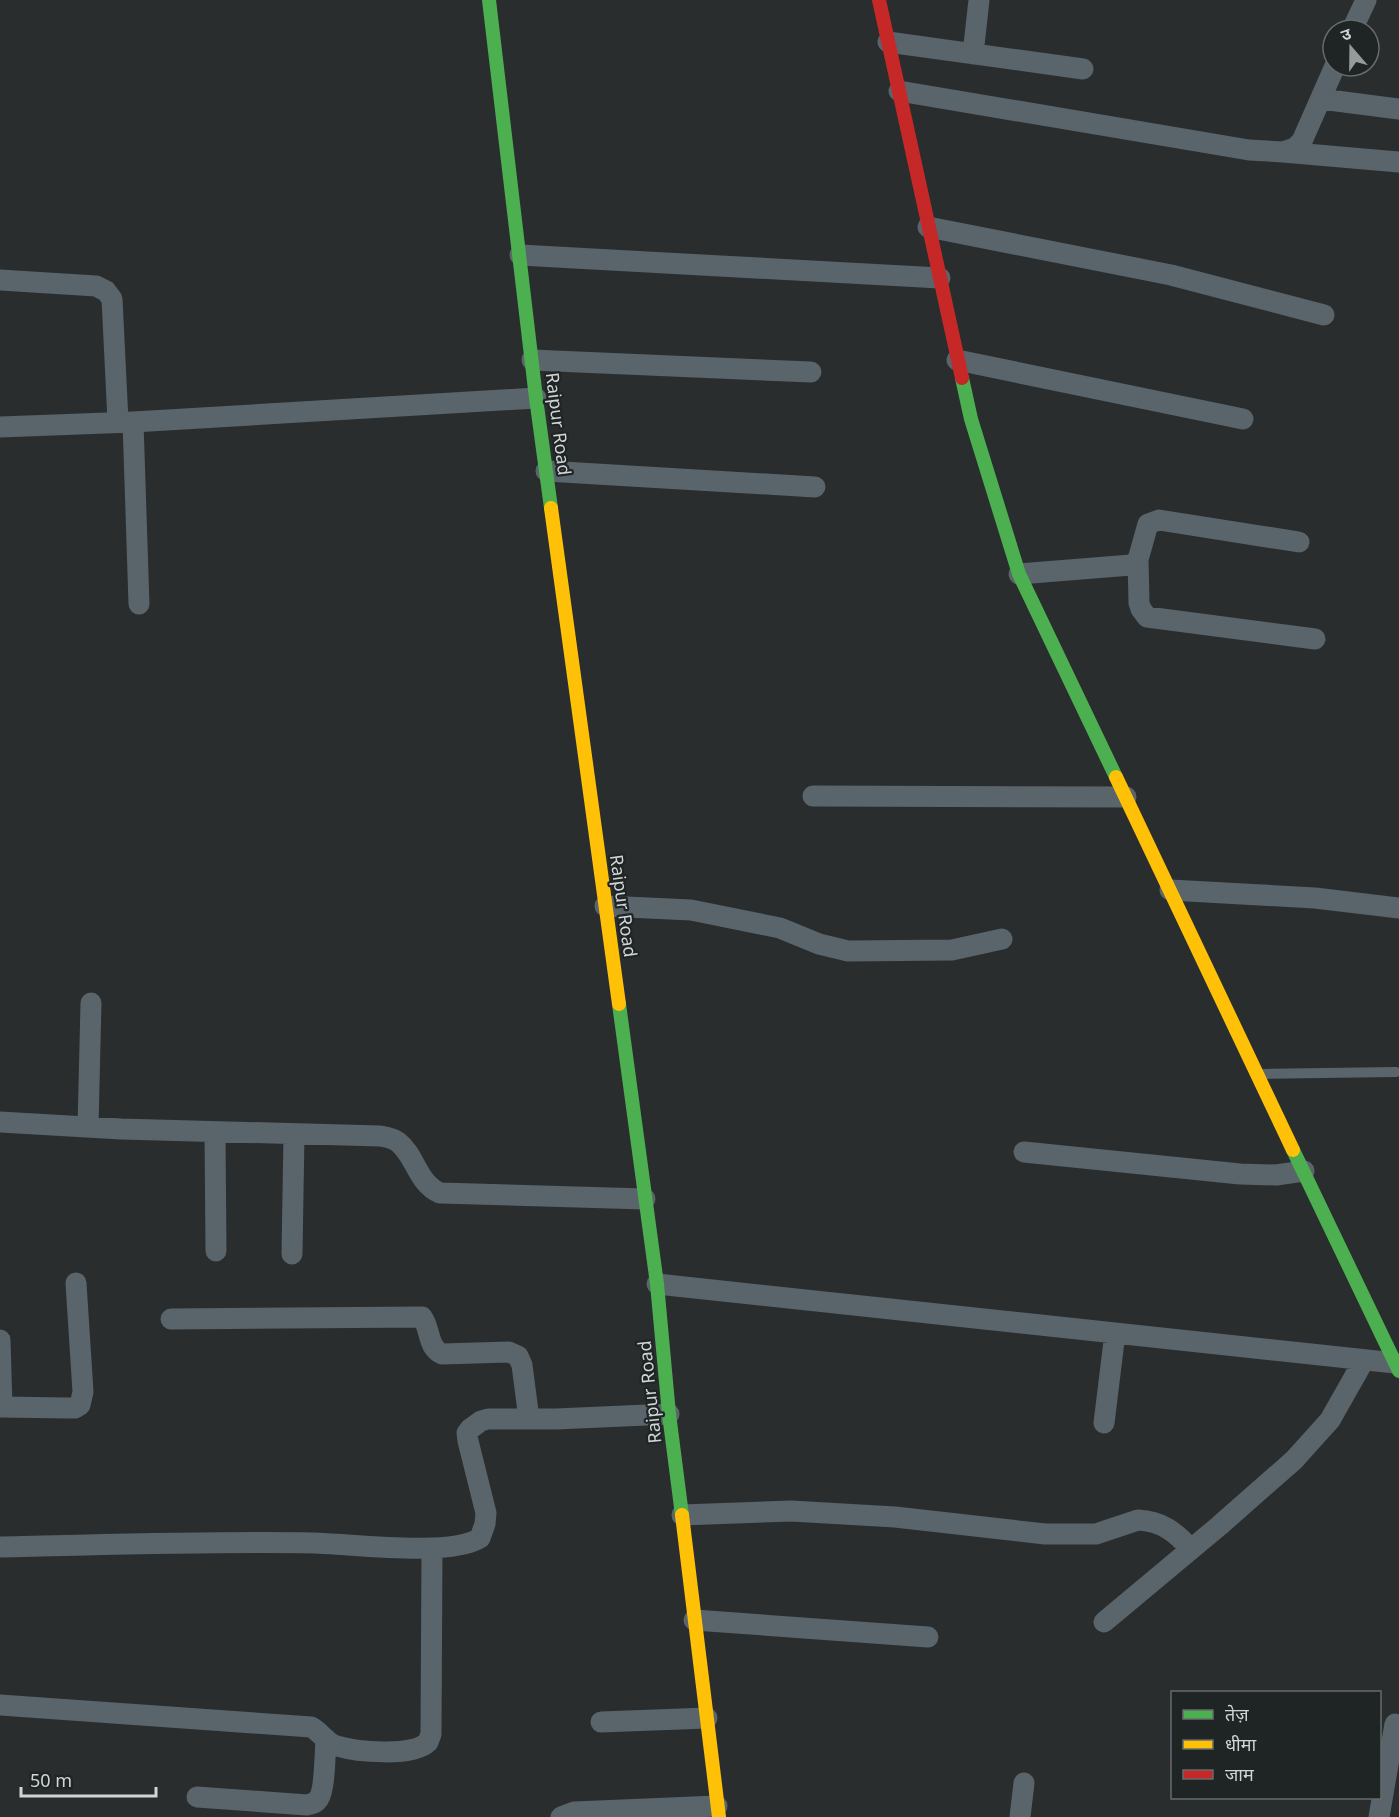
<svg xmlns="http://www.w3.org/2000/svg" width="1399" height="1817" font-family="'Noto Sans','Noto Sans Devanagari',sans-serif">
<rect width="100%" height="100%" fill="#292d2e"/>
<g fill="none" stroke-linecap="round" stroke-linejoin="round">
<path stroke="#59646b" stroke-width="10" d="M 1261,1074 L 1396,1072"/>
<path stroke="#59646b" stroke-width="21" d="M 1352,30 L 1366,0
M 888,42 L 1083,69
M 973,54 L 979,0
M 899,91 L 1249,150 L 1283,152 L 1295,148 L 1302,141 L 1335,66
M 1321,99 L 1399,109
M 1283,152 L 1399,162
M 928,227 L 1171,275 L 1324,315
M 520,255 L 940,278
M 0,280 L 96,286 L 106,291 L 112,299 L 118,421
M 532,360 L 811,372
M 957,360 L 1243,419
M 133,422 L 139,604
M 0,427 L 133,422 L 536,398
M 546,471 L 815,487
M 1138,559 L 1139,603 L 1141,609 L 1147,617 L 1315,639
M 1019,574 L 1131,565 L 1137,561 L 1139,556 L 1148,524 L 1159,520 L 1299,542
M 813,796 L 1126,797
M 1170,890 L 1315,898 L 1399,908
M 605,906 L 691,910 L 780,928 L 819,944 L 848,951 L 952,950 L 1002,939
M 0,1122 L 121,1129 L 380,1136 C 386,1137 393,1138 398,1142 C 416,1156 417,1183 440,1193 L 645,1199
M 88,1127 L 91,1003
M 215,1132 L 216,1251
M 1024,1152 L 1240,1174 L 1276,1175 L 1304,1171
M 292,1254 L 294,1134
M 657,1284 L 1395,1363
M 171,1319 L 422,1317 C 431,1329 427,1347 442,1354 L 509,1352 L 518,1356 L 522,1365 L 529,1419
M 0,1340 L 2,1407
M 0,1407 L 68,1408 L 75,1408 L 80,1405 L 83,1392 L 76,1283
M 1104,1423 L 1115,1333
M 682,1515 L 791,1511 L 895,1517 L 1045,1534 L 1096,1534 L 1138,1520 C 1162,1521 1175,1532 1191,1549
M 0,1547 C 104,1545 209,1541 314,1543 C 353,1544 450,1557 480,1538 L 485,1524 L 486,1513 L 468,1441 L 467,1433 L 470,1429 L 481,1421 L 488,1419 L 556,1419 L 669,1414
M 694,1620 L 928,1637
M 1104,1622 L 1219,1526 L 1294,1460 L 1330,1420 L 1364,1360
M 0,1705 L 311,1727 C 321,1732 326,1743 337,1746 C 357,1752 413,1757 428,1742 L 431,1734 L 432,1548
M 601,1722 L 707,1718
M 197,1797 L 307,1805 C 312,1804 316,1803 319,1798 C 325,1789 325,1752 326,1739
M 561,1817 L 574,1812 L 717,1806
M 1020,1817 L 1024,1783
M 1379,1817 L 1395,1724"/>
<path stroke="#4caf50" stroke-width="14" d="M 489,0 L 536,398 L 551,508
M 962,378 L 971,419 L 1019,574 L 1116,777
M 619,1004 L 657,1284 L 669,1414 L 682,1515
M 1293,1150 L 1399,1371"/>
<path stroke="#ffc107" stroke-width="14" d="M 551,508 L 619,1004
M 1116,777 L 1293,1150
M 682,1515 L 719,1817"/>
<path stroke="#c62828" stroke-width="14" d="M 879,0 L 962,378"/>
</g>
<g text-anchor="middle" stroke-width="4.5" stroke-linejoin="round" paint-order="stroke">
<g font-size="18" fill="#d1d5d6" stroke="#1f2425">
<text transform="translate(558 424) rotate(83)" y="6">Raipur Road</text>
<text transform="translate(623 906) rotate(82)" y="6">Raipur Road</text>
<text transform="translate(650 1392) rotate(-96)" y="6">Raipur Road</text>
</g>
</g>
<rect x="1171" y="1691" width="210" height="108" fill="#1f2425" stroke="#666b6c" stroke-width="1.5"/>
<rect x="1183" y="1710" width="30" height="9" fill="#4caf50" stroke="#666b6c" stroke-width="1.5"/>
<text x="1225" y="1721" font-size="18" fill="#d1d5d6">तेज़</text>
<rect x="1183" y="1740" width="30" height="9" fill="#ffc107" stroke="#666b6c" stroke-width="1.5"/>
<text x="1225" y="1751" font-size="18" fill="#d1d5d6">धीमा</text>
<rect x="1183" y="1770" width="30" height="9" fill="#c62828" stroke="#666b6c" stroke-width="1.5"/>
<text x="1225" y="1781" font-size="18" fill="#d1d5d6">जाम</text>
<g transform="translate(1351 48) rotate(340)"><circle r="28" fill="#1f2425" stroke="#666b6c" stroke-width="1.5"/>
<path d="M0-4.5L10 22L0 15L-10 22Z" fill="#969a9b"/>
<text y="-9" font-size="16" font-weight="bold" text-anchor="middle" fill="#d1d5d6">उ</text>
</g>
<path d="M21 1787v9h135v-9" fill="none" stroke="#d1d5d6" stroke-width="3"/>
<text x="30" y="1787" font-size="18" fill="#d1d5d6" stroke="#1f2425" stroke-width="4.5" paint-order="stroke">50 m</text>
</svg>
